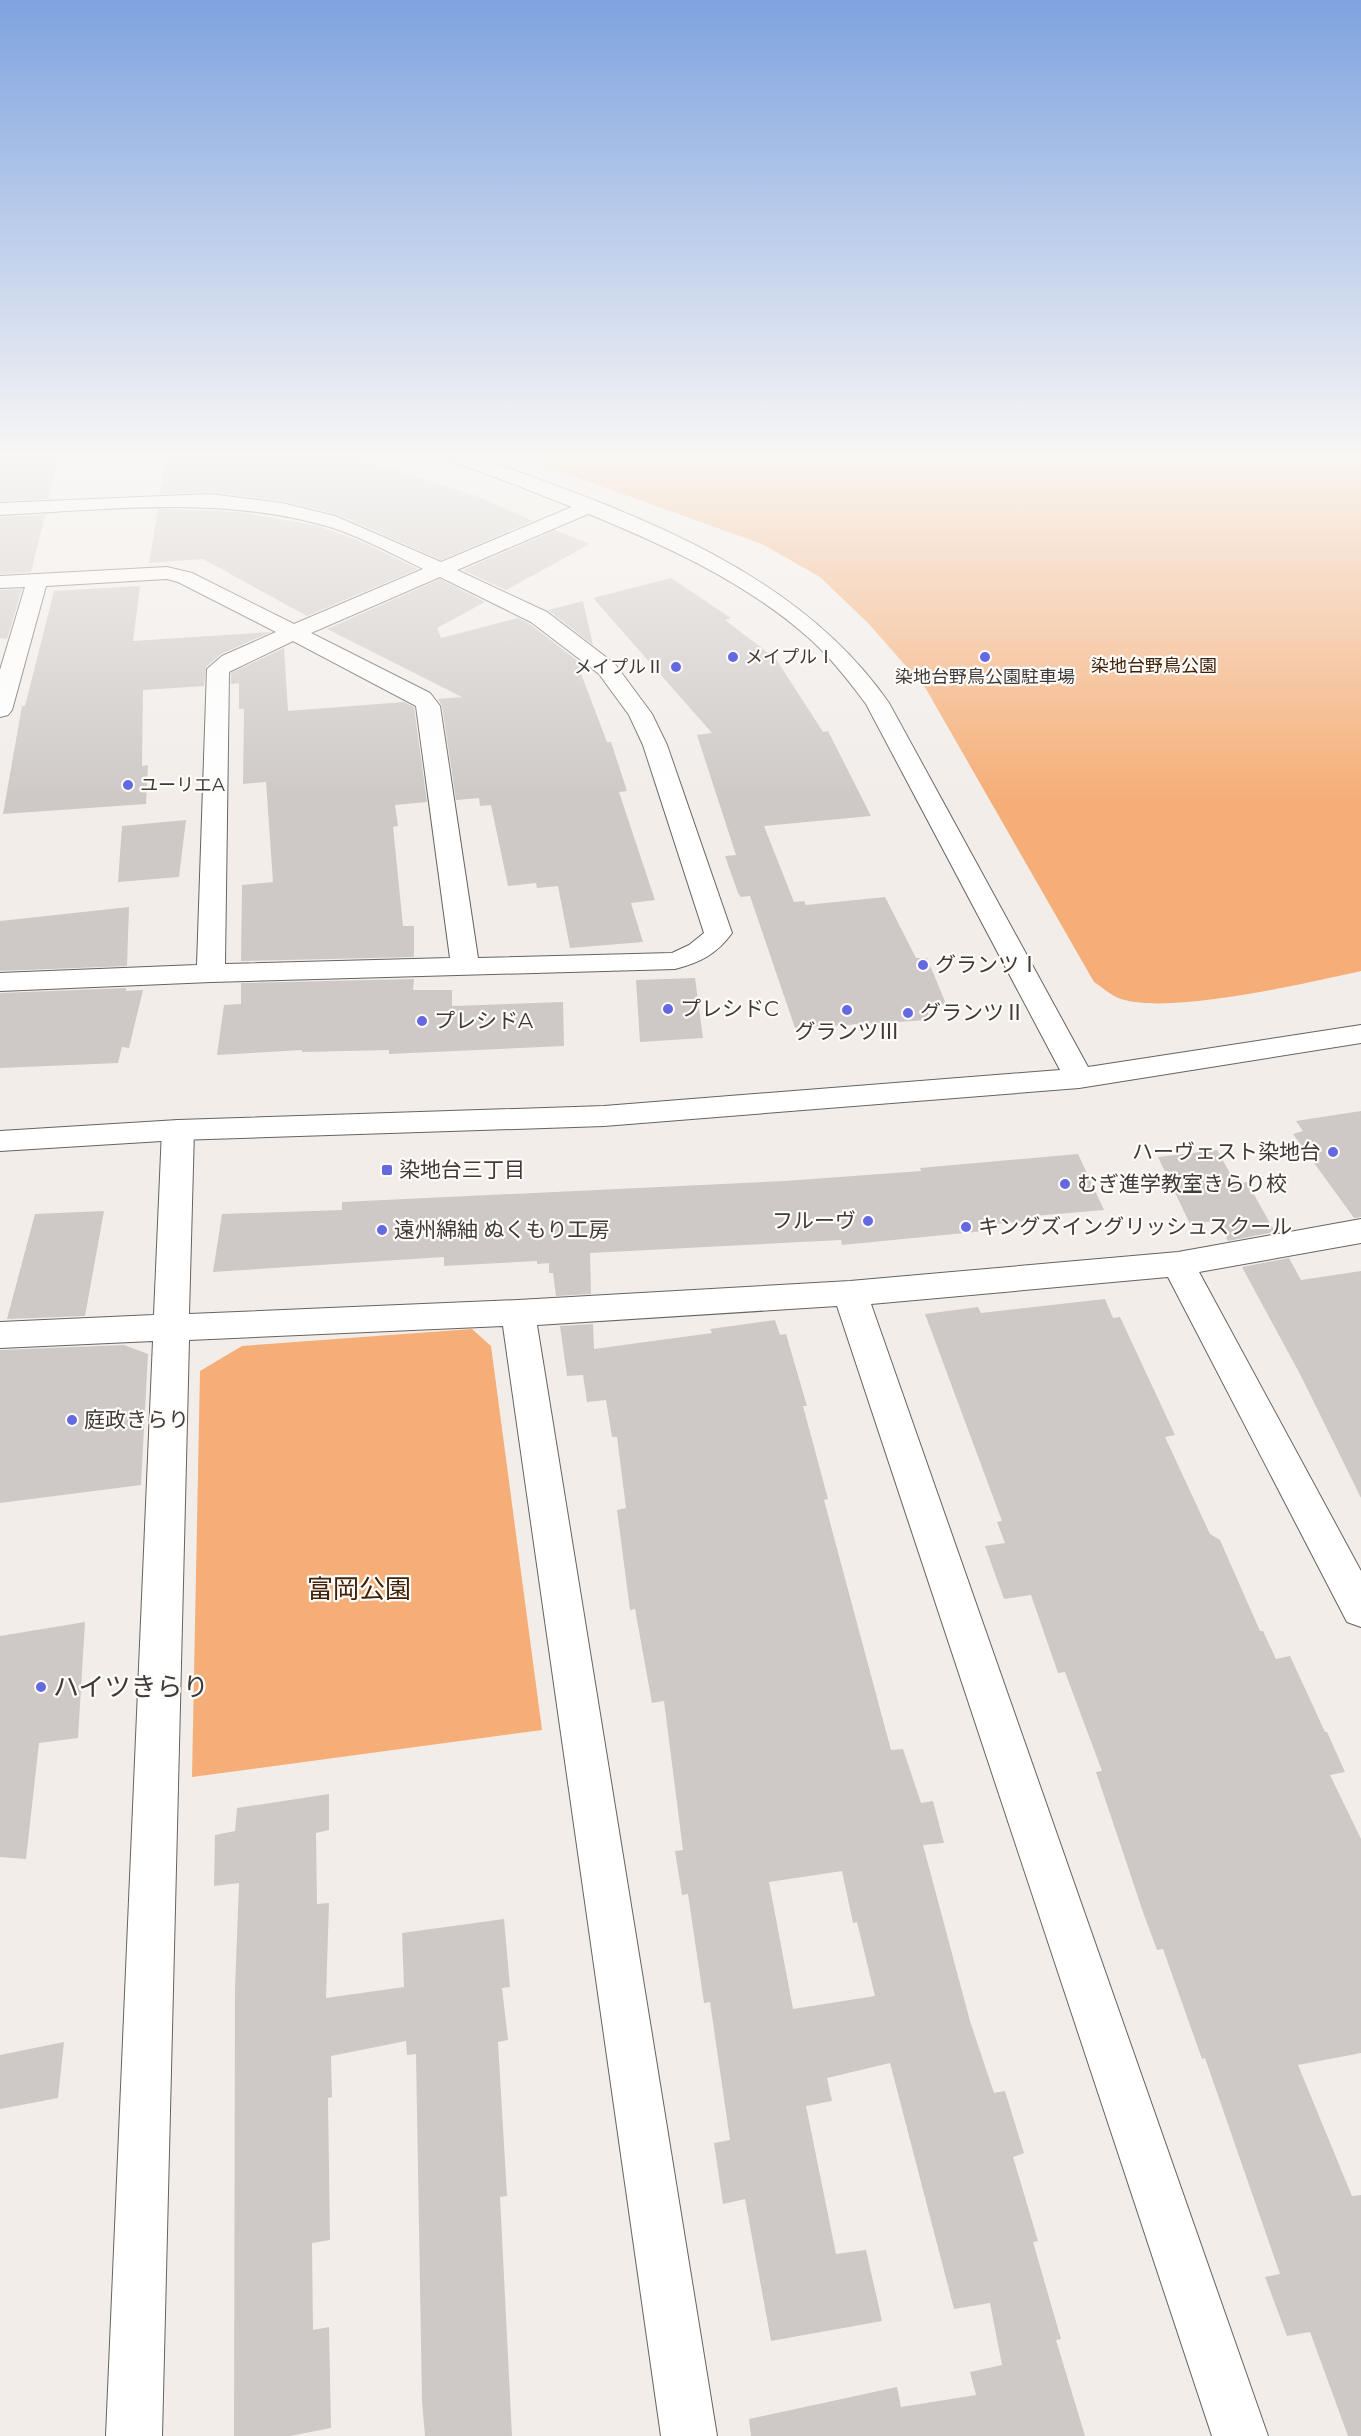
<svg xmlns="http://www.w3.org/2000/svg" width="1361" height="2436" font-family="Montserrat,'Noto Sans JP',sans-serif">
<rect width="100%" height="100%" fill="#f2ede9"/>
<path fill="#f5ae77" d="M 522,458 L 1361,458 L 1361,971 C 1307,983 1170,1015 1121,999 C 1111,996 1102,987 1094,982 L 926,689 L 869,624 L 820,577 L 762,544 Z
M 472,1329 L 491,1346 L 542,1730 L 192,1777 L 200,1371 L 242,1346 Z"/>
<path fill="#cec9c6" fill-rule="evenodd" d="M 0,458 L 59,458 L 49,499 L 0,501 Z
M 166,458 L 360,458 L 477,496 L 533,521 L 441,560 L 336,514 L 282,501 L 210,492 L 160,494 Z
M 158,509 L 240,512 L 318,526 L 358,540 L 418,569 L 307,616 L 203,559 L 149,563 Z
M 45,515 L 31,572 L 0,574 L 0,517 Z
M 555,530 L 590,544 L 506,590 L 463,570 Z
M 671,578 L 731,618 L 725,620 L 776,659 L 823,732 L 828,731 L 871,816 L 764,826 L 794,902 L 804,901 L 806,905 L 885,897 L 916,958 L 927,958 L 946,1004 L 926,1006 L 930,1020 L 795,1028 L 750,896 L 741,897 L 738,893 L 725,856 L 736,855 L 697,735 L 712,733 L 593,598 Z
M 440,579 L 485,602 L 437,628 L 441,638 L 518,618 L 530,624 L 588,669 L 580,671 L 607,742 L 611,742 L 627,791 L 619,792 L 655,900 L 631,903 L 643,942 L 570,948 L 558,886 L 537,888 L 536,883 L 508,886 L 491,805 L 480,806 L 479,798 L 456,800 L 442,706 L 438,699 L 462,697 L 327,629 Z
M 140,586 L 133,641 L 271,632 L 221,654 L 206,667 L 204,686 L 143,690 L 142,766 L 148,765 L 146,804 L 3,814 L 22,706 L 25,706 L 54,591 Z
M 22,589 L 7,639 L 0,638 L 0,590 Z
M 583,601 L 593,645 L 548,610 Z
M 284,648 L 288,711 L 404,702 L 414,707 L 427,802 L 395,805 L 398,826 L 393,827 L 403,926 L 414,926 L 414,957 L 241,961 L 242,885 L 273,882 L 266,782 L 243,784 L 244,709 L 239,709 L 239,683 L 231,684 L 231,673 Z
M 186,820 L 179,877 L 118,882 L 122,826 Z
M 129,907 L 127,966 L 0,971 L 0,921 Z
M 695,978 L 703,1038 L 640,1042 L 636,980 Z
M 414,979 L 413,990 L 452,990 L 452,1006 L 563,1002 L 564,1046 L 389,1054 L 389,1050 L 302,1052 L 302,1050 L 217,1055 L 224,1005 L 241,1004 L 241,983 Z
M 126,988 L 126,991 L 143,990 L 129,1048 L 122,1047 L 118,1063 L 0,1068 L 0,993 Z
M 1361,1111 L 1361,1217 L 1354,1218 L 1293,1134 L 1303,1131 L 1296,1121 Z
M 1217,1150 L 1236,1184 L 1247,1182 L 1275,1232 L 1228,1241 L 1217,1221 L 1190,1224 L 1158,1157 Z
M 1078,1154 L 1104,1210 L 1034,1216 L 1036,1220 L 984,1225 L 985,1231 L 842,1245 L 841,1240 L 590,1253 L 591,1294 L 556,1296 L 553,1273 L 549,1273 L 549,1263 L 537,1264 L 537,1261 L 444,1266 L 444,1257 L 213,1272 L 222,1214 L 342,1210 L 342,1202 L 785,1181 L 921,1171 L 920,1168 Z
M 104,1211 L 85,1316 L 7,1319 L 35,1214 Z
M 1289,1258 L 1301,1280 L 1361,1271 L 1361,1498 L 1301,1376 L 1242,1267 Z
M 1105,1299 L 1113,1318 L 1120,1317 L 1175,1435 L 1165,1437 L 1210,1534 L 1220,1540 L 1260,1631 L 1263,1631 L 1276,1659 L 1290,1656 L 1325,1732 L 1327,1732 L 1345,1772 L 1330,1775 L 1361,1839 L 1361,2053 L 1298,2065 L 1352,2196 L 1361,2195 L 1361,2436 L 1348,2436 L 1310,2332 L 1287,2336 L 1265,2277 L 1280,2274 L 1205,2058 L 1202,2059 L 1163,1949 L 1157,1950 L 1144,1915 L 1096,1772 L 1102,1771 L 1065,1672 L 1058,1673 L 1031,1595 L 1004,1599 L 985,1546 L 1005,1543 L 997,1522 L 1002,1521 L 925,1314 L 978,1307 L 981,1313 Z
M 775,1320 L 780,1335 L 786,1334 L 807,1406 L 803,1406 L 828,1499 L 824,1500 L 891,1750 L 903,1749 L 921,1803 L 933,1801 L 944,1843 L 923,1845 L 970,2021 L 994,2093 L 1005,2091 L 1024,2153 L 1013,2157 L 1038,2241 L 1033,2242 L 1061,2339 L 1056,2340 L 1085,2436 L 751,2436 L 749,2419 L 897,2387 L 901,2407 L 976,2395 L 970,2372 L 1002,2365 L 990,2303 L 954,2309 L 890,2063 L 827,2078 L 832,2101 L 806,2106 L 836,2254 L 866,2250 L 882,2321 L 771,2341 L 745,2199 L 723,2204 L 714,2143 L 730,2140 L 710,2002 L 704,2003 L 688,1894 L 682,1895 L 675,1851 L 683,1850 L 664,1701 L 652,1703 L 635,1609 L 630,1610 L 617,1510 L 626,1508 L 617,1437 L 612,1437 L 606,1400 L 587,1402 L 583,1375 L 567,1376 L 560,1326 L 593,1324 L 594,1349 L 712,1333 L 710,1329 ZM 842,1871 L 853,1923 L 857,1922 L 875,1996 L 793,2009 L 769,1882 Z
M 124,1345 L 148,1354 L 141,1485 L 0,1503 L 0,1350 Z
M 85,1622 L 78,1738 L 39,1743 L 26,1859 L 0,1857 L 0,1636 Z
M 329,1794 L 329,1830 L 316,1833 L 317,1904 L 329,1903 L 326,1998 L 404,1987 L 402,1933 L 504,1919 L 510,1987 L 502,1988 L 508,2040 L 498,2042 L 507,2196 L 500,2197 L 512,2436 L 425,2436 L 422,2401 L 416,2054 L 407,2055 L 406,2041 L 331,2056 L 332,2097 L 328,2098 L 330,2240 L 312,2243 L 313,2330 L 329,2327 L 331,2428 L 290,2436 L 234,2436 L 235,1989 L 239,1883 L 214,1886 L 215,1835 L 235,1831 L 237,1808 Z
M 64,2042 L 58,2098 L 0,2109 L 0,2055 Z"/>
<g fill="none" stroke-linecap="round" stroke-linejoin="round">
<g stroke="#676360" stroke-width="2">
<path id="minor" d="M 210,494 L 282,503 L 335,516 L 441,562 L 581,503 L 595,503 L 598,507 L 595,511 L 457,570 L 547,612 L 615,664 L 652,714 L 667,745 L 732,933 C 717,954 699,963 675,969 L 211,982 L 0,991 L 0,973 L 197,965 L 207,669 L 222,656 L 276,632 L 178,582 L 167,579 L 46,586 L 12,710 L 8,715 L 0,717 L 0,670 L 25,587 L 0,588 L 0,576 L 167,567 L 192,573 L 294,624 L 423,569 C 390,553 355,533 319,524 C 215,496 106,510 0,515 L 0,503 ZM 440,577 L 531,622 L 599,674 L 629,715 L 643,745 L 704,933 L 689,945 L 672,953 L 478,958 L 440,706 L 430,693 L 311,633 ZM 293,641 L 416,706 L 450,958 L 225,964 L 229,672 Z
M 178,1120 L 189,1123 L 194,1130 L 189,1314 L 518,1300 L 850,1281 L 1178,1252 L 1361,1219 L 1361,1243 L 1199,1272 L 1361,1571 L 1361,1627 L 1347,1622 L 1168,1277 L 871,1304 L 1268,2436 L 1212,2436 L 837,1306 L 537,1325 L 717,2436 L 661,2436 L 503,1326 L 189,1340 L 162,2436 L 106,2436 L 153,1341 L 0,1348 L 0,1322 L 154,1315 L 162,1130 L 167,1123 Z"/>
</g>
<g stroke="#676360" stroke-width="2">
<path id="tertiary" d="M 451,458 L 483,459 C 630,512 796,569 889,703 L 1088,1067 L 1361,1025 L 1361,1043 L 1079,1088 L 604,1126 L 178,1140 L 0,1151 L 0,1131 L 178,1120 L 604,1106 L 1060,1070 L 866,704 C 849,681 831,658 810,639 C 743,579 659,543 577,509 C 536,493 495,476 453,462 Z"/>
</g>
<use href="#minor" fill="#fff" fill-rule="evenodd"/>
<use href="#tertiary" fill="#fff" fill-rule="evenodd"/>
</g>
<linearGradient id="sky" x2="0" y2="1"><stop stop-color="#7ea3e0"/><stop offset="0.57" stop-color="#f9f7f5"/><stop offset="1" stop-color="#f9f7f5" stop-opacity="0"/></linearGradient>
<rect width="1361" height="799" fill="url(#sky)"/>
<g fill="#6469e2" stroke="#fffbf8" stroke-width="2">
<circle cx="733" cy="657" r="6"/>
<circle cx="985" cy="657" r="6"/>
<circle cx="676" cy="667" r="6"/>
<circle cx="128" cy="785" r="6"/>
<circle cx="923" cy="965" r="6"/>
<circle cx="668" cy="1009" r="6"/>
<circle cx="847" cy="1010" r="6"/>
<circle cx="908" cy="1013" r="6"/>
<circle cx="422" cy="1021" r="6"/>
<circle cx="1333" cy="1152" r="6"/>
<rect x="381" y="1164" width="12" height="12" rx="3"/>
<circle cx="1065" cy="1184" r="6"/>
<circle cx="868" cy="1221" r="6"/>
<circle cx="966" cy="1227" r="6"/>
<circle cx="382" cy="1230" r="6"/>
<circle cx="72" cy="1420" r="6"/>
<circle cx="41" cy="1687" r="6"/>
</g>
<g text-anchor="middle" stroke-width="4.5" stroke-linejoin="round" paint-order="stroke">
<g font-size="18" fill="#3d3b3a" stroke="#fffbf8" text-anchor="start">
<text x="745" y="663">メイプルⅠ</text>
<text x="664" y="673" text-anchor="end">メイプルⅡ</text>
<text x="985" y="683" text-anchor="middle">染地台野鳥公園駐車場</text>
<text x="140" y="791">ユーリエA</text>
</g>
<g font-size="18" fill="#3f2209" stroke="#fffbf8">
<text x="1154" y="672">染地台野鳥公園</text>
</g>
<g font-size="21" fill="#3d3b3a" stroke="#fffbf8" text-anchor="start">
<text x="935" y="972">グランツⅠ</text>
<text x="680" y="1016">プレシドC</text>
<text x="920" y="1020">グランツⅡ</text>
<text x="434" y="1028">プレシドA</text>
<text x="847" y="1039" text-anchor="middle">グランツⅢ</text>
<text x="1321" y="1159" text-anchor="end">ハーヴェスト染地台</text>
<text x="399" y="1177">染地台三丁目</text>
<text x="1077" y="1191">むぎ進学教室きらり校</text>
<text x="856" y="1228" text-anchor="end">フルーヴ</text>
<text x="978" y="1234">キングズイングリッシュスクール</text>
<text x="394" y="1237">遠州綿紬 ぬくもり工房</text>
<text x="84" y="1427">庭政きらり</text>
</g>
<g font-size="26" fill="#3f2209" stroke="#fffbf8">
<text x="359" y="1598">富岡公園</text>
</g>
<g font-size="26" fill="#3d3b3a" stroke="#fffbf8" text-anchor="start">
<text x="53" y="1696">ハイツきらり</text>
</g>
</g>
</svg>
